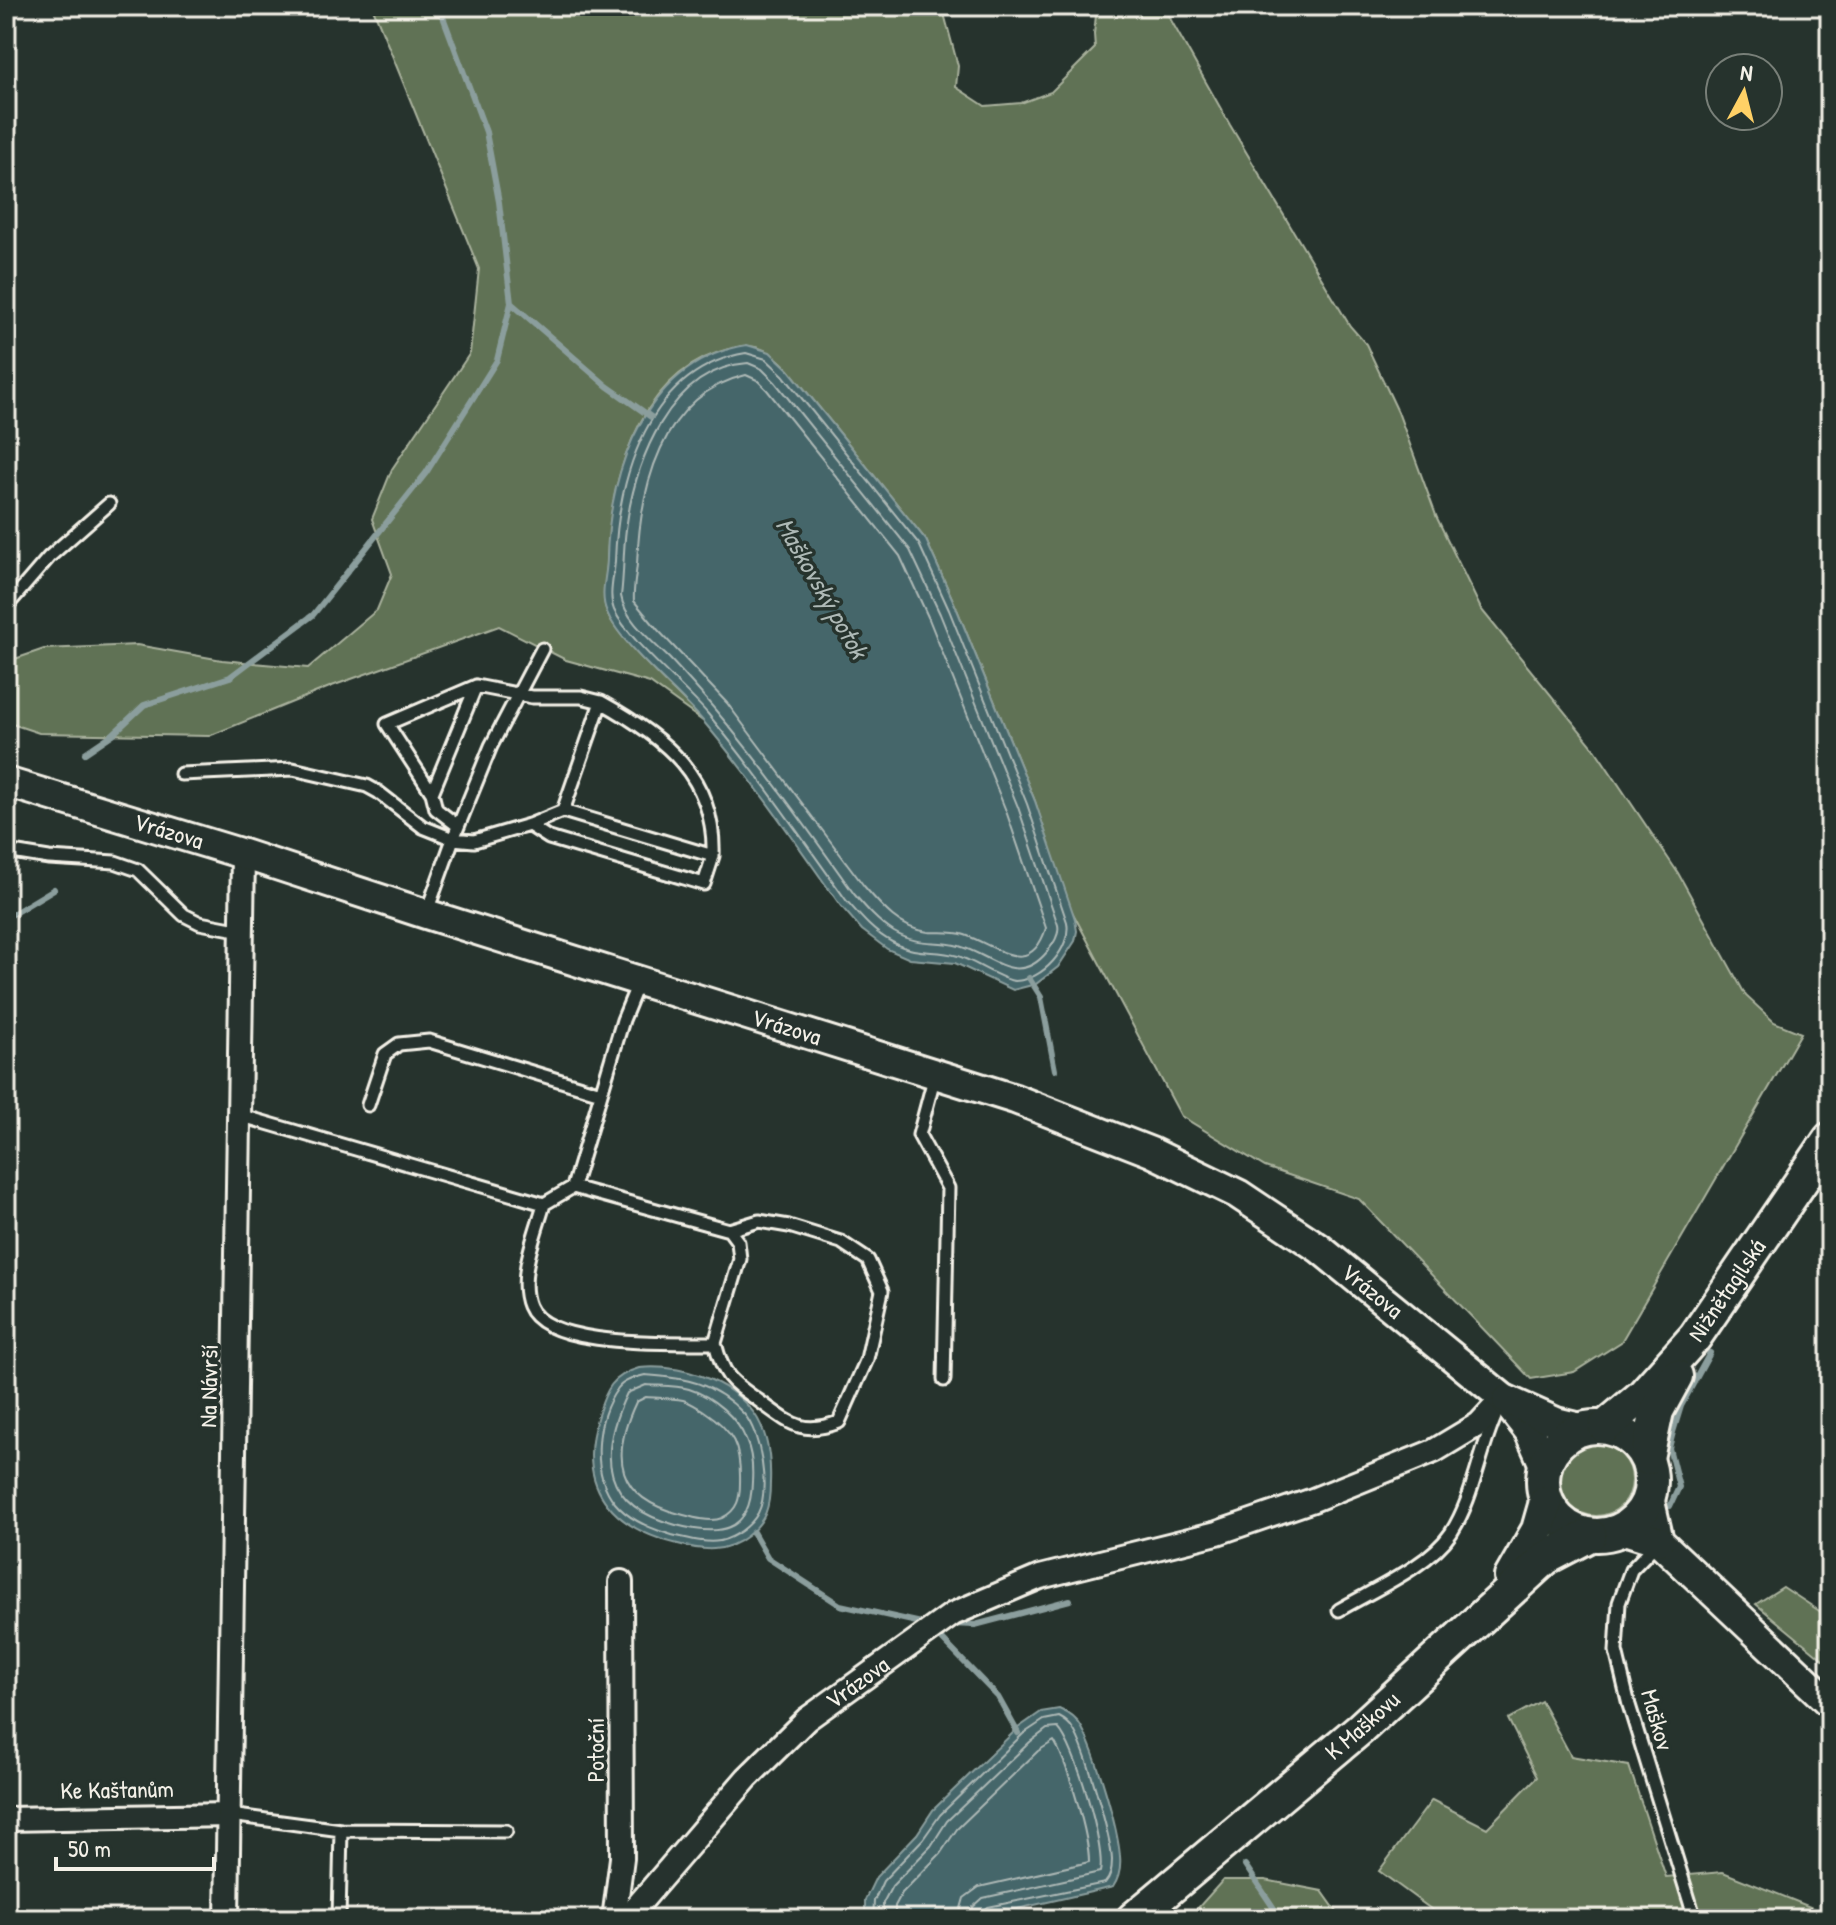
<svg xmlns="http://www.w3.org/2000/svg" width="1836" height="1925" font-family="'Patrick Hand',sans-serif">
<rect width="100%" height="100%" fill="#26332d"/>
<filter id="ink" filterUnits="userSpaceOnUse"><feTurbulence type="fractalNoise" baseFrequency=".0125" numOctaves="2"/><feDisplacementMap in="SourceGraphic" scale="16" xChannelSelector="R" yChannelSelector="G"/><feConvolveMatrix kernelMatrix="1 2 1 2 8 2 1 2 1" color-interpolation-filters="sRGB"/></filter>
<g filter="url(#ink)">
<path fill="#607254" stroke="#aab29e" stroke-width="2" d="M 372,6 L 942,6 L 958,66 L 956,87 L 985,106 L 1021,103 L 1051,92 L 1095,48 L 1094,34 L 1097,6 L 1163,6 L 1230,125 L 1350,326 L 1366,344 L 1398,412 L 1437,518 L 1481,609 L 1594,748 L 1678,873 L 1746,996 L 1774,1022 L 1801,1033 L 1621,1342 L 1574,1372 L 1531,1379 L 1359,1199 L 1265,1167 L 1181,1116 L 1068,904 L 1035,801 L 956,607 L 926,540 L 789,370 C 766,345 751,341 719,352 C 635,381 609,485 607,564 C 606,581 601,596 607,612 C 617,640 681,696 704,722 L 650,683 L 566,660 L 499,626 L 332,686 L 209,736 L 39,733 L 6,722 L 6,662 L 44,649 L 137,645 L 222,660 L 308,668 L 377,610 L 392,574 L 372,519 L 392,469 L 470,353 L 479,269 Z
M1560 1480a36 36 0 1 1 72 0a36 36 0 1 1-72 0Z
M 1783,1587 L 1830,1618 L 1830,1665 L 1756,1604 Z
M 1541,1701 L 1571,1756 L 1629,1766 L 1666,1877 L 1723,1872 L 1830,1915 L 1830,1919 L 1439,1919 L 1439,1915 L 1379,1871 L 1432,1800 L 1487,1828 L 1537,1777 L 1508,1719 Z
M 1223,1880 L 1265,1880 L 1322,1891 L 1342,1919 L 1188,1919 Z"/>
<path fill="#45666b" stroke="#8b9e9d" stroke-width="2" d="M 747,345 L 770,352 L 789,370 L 926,540 L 956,607 L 1035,801 L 1075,919 L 1077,931 L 1075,941 L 1058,967 L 1036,984 L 1013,990 L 955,963 L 910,959 L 887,949 L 862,930 L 840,905 C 796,843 752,779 703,721 C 678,691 620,645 607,612 C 599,595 607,576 607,558 C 609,468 647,361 747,345 Z
M 639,1368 C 680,1364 728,1379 754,1413 C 768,1433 771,1460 770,1483 C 770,1507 766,1521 747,1536 C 726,1553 703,1551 678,1544 C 611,1528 575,1486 598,1415 C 606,1389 612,1376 639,1368 Z
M 1059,1709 C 1069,1713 1077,1718 1082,1728 C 1096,1754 1118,1828 1120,1857 C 1121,1867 1119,1878 1113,1887 L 973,1919 L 865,1919 L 865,1900 L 876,1877 L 917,1834 L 933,1810 L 1018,1728 L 1041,1712 Z"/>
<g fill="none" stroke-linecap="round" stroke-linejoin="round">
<path stroke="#aeb9b6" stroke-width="2" d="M 746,353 L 766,359 L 783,375 L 919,544 L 949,610 L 1027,804 L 1067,922 C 1072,948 1042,981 1015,981 C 1004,981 972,960 958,956 C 933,948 920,957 892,942 C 873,932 860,916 846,900 C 801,837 757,773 708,714 C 683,685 629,641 614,610 C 608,595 614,577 615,561 C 618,476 649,369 746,353 Z
M 748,363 L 762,369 L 775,382 L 910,550 L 940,614 L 1018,807 L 1058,925 C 1060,935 1053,944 1047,952 C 1017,988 992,955 959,946 C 934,939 920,947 894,932 C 878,922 866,908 854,894 C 796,812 738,731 669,658 C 652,641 625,620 621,596 C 624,573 623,551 626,529 C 635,462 669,369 748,363 Z
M 746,375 L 757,380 L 767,390 L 900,556 L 929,619 L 1006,811 L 1046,928 C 1030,979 997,946 965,935 C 953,931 941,933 928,932 C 900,929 881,906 864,886 L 727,703 L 658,630 L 634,601 C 633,589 636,576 637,564 C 640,488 661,395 746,375 Z
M 645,1375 C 686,1378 714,1382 744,1414 C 761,1433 770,1490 758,1513 C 751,1526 734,1538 720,1541 C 705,1544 687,1538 672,1535 C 651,1529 629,1520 615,1503 C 590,1472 596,1418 618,1388 C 624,1380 636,1377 645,1375 Z
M 646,1385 C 660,1386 676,1385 689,1389 C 712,1396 738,1418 746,1440 C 752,1453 753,1467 752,1482 C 751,1534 718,1536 676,1525 C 602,1506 597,1455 627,1393 Z
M 646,1397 C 658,1398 671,1398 683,1400 C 690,1402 697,1407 704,1411 C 734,1431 741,1447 740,1483 C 740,1498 738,1510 722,1518 C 710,1523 691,1517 680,1514 C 616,1498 610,1457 636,1402 Z
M 873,1919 L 874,1901 L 883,1881 L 923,1839 L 940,1815 L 1023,1734 L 1044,1720 L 1059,1717 C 1065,1720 1069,1723 1073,1729 C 1085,1746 1111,1838 1112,1860 C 1112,1869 1111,1877 1105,1883 L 988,1907 L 982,1912 L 981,1919
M 883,1919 L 883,1903 L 892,1886 L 931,1846 L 947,1821 L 1030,1742 L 1047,1729 L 1058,1728 C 1075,1745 1106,1848 1100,1872 L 983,1898 L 973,1907 L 971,1919
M 895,1919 L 895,1906 L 902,1893 L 940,1854 L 957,1829 L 1038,1751 L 1054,1741 C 1068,1764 1089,1836 1089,1862 L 979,1887 L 964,1898 L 958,1919"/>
<path stroke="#8b9e9d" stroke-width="6" d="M 439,6 L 486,132 L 499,202 L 511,303 L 607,386 L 651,417
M 85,753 L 113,734 L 144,705 L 230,677 L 313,615 L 426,473 L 497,360 L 511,303
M 6,918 L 54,889
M 1029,978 L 1041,997 L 1055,1070
M 1670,1506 L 1679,1487 L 1669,1448 L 1673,1432 L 1681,1406 L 1710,1353
M 753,1532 L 768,1558 L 840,1605 L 926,1624
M 950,1624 L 975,1625 L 1070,1600
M 935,1632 L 998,1697 L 1018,1733
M 1245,1865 L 1281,1919"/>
<g stroke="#f4f1e8" stroke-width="17">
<path id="service" d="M 6,607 L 49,557 L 109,504
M 476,686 L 532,697 L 581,697 L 601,702
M 181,774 L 293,769 L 367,786 L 378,792 L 423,827 L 453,839 L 491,746 L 542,649
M 432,793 L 476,686 L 387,724 L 432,793 L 436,809 L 458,826
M 563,811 L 601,702 C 664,737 716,777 713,856
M 6,851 L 49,858 L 115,862 L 138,870 L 184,915 L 200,923 L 242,931
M 426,914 L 453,839 L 474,841 L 529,825 L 563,811 L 713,856 L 704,884 L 549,838 L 529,825
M 935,1075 L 919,1135 L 948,1188 L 944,1380
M 368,1105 L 385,1054 L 399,1044 L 429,1041 L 601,1093
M 239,1115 L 544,1204
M 573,1187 L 729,1230 L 738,1242 L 740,1259 L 715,1343 C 674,1342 546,1349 529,1306 C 517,1277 536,1233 544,1204 Z
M 573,1187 L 623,1020 L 639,981
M 715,1343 C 724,1378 731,1381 759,1401 C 790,1423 801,1436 839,1422 L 867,1359 L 882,1291 L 868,1260 L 841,1242 L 789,1226 L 759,1221 L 729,1230
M 1656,1544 L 1631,1570 L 1619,1603 L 1616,1651 L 1629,1705 L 1695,1919
M 1339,1610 C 1373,1590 1429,1566 1451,1533 C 1473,1499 1479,1454 1495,1417
M 230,1815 L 341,1830 L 506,1831
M 339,1919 L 341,1830"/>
</g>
<g stroke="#f4f1e8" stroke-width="28">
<g id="minor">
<path d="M 6,1819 L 230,1815"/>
<path d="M 227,1919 L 243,854"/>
<path d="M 614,1919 L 622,1858 L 621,1582"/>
<path id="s1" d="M 626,1919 L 747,1778 L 807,1719 L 953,1614 L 1040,1577 L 1217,1533 L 1313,1500 L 1434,1451 L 1479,1424 L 1503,1398"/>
</g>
</g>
<g stroke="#f4f1e8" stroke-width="34">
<g id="tertiary">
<path id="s2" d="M 6,782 L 243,854 L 426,914 L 1015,1099 L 1151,1152 L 1238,1194 L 1319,1248 L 1503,1398 L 1529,1431 L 1544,1465"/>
<path d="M 1507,1400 L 1556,1422 L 1581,1428"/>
<path d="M 1649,1497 L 1659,1541 L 1830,1703"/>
<path d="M 1621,1529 L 1659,1541"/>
</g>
</g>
<g stroke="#f4f1e8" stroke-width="38">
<g id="secondary">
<circle cx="1597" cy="1481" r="54"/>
<path id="s3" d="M 1605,1427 L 1643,1395 L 1695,1337 L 1830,1139"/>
<path d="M 1647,1458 L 1657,1411 L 1676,1376"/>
<path d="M 1511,1577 L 1538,1530 L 1546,1502"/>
<path id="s4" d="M 1133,1919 L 1361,1728 L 1546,1558 L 1590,1535"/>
</g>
</g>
<use href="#service" stroke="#26332d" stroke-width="11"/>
<use href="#minor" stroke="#26332d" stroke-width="22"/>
<use href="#tertiary" stroke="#26332d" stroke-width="28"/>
<use href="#secondary" stroke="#26332d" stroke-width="32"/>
</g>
</g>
<g text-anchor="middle" stroke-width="7" stroke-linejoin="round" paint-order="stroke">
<g font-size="24" fill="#f4f1e8" stroke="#26332d">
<text dy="8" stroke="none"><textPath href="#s2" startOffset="170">Vrázova</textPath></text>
<text dy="8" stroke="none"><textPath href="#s2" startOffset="818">Vrázova</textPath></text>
<text dy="8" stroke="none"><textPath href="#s3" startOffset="184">Nižnětagilská</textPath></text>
<text dy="8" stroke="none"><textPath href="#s2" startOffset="1466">Vrázova</textPath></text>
<text transform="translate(209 1386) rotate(-89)" y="8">Na Návrší</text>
<text dy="8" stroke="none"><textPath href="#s1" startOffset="332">Vrázova</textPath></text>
<text transform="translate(1657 1720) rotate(74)" y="8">Maškov</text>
<text dy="8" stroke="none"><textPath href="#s4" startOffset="300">K Maškovu</textPath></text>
<text transform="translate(596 1750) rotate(-90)" y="8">Potoční</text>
<text transform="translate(117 1790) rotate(-1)" y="8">Ke Kaštanům</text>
</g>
<g font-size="26" font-style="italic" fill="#aeb9b6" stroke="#26332d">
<text transform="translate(822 588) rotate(60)" y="9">Maškovský potok</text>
</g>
</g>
<rect width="1836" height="1925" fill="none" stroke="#26332d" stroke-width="32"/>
<rect x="16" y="16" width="1804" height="1893" fill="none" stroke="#f4f1e8" stroke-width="3" filter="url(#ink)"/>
<g transform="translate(1744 92) rotate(7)"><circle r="38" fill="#26332d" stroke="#787f78" stroke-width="2"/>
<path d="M0-6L14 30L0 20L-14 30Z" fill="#ffd166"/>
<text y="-12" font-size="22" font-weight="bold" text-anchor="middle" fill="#f4f1e8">N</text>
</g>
<path d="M56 1857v12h158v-12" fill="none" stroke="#f4f1e8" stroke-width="4"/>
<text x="68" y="1857" font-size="24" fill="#f4f1e8" stroke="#26332d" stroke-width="6" paint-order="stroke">50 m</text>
</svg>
